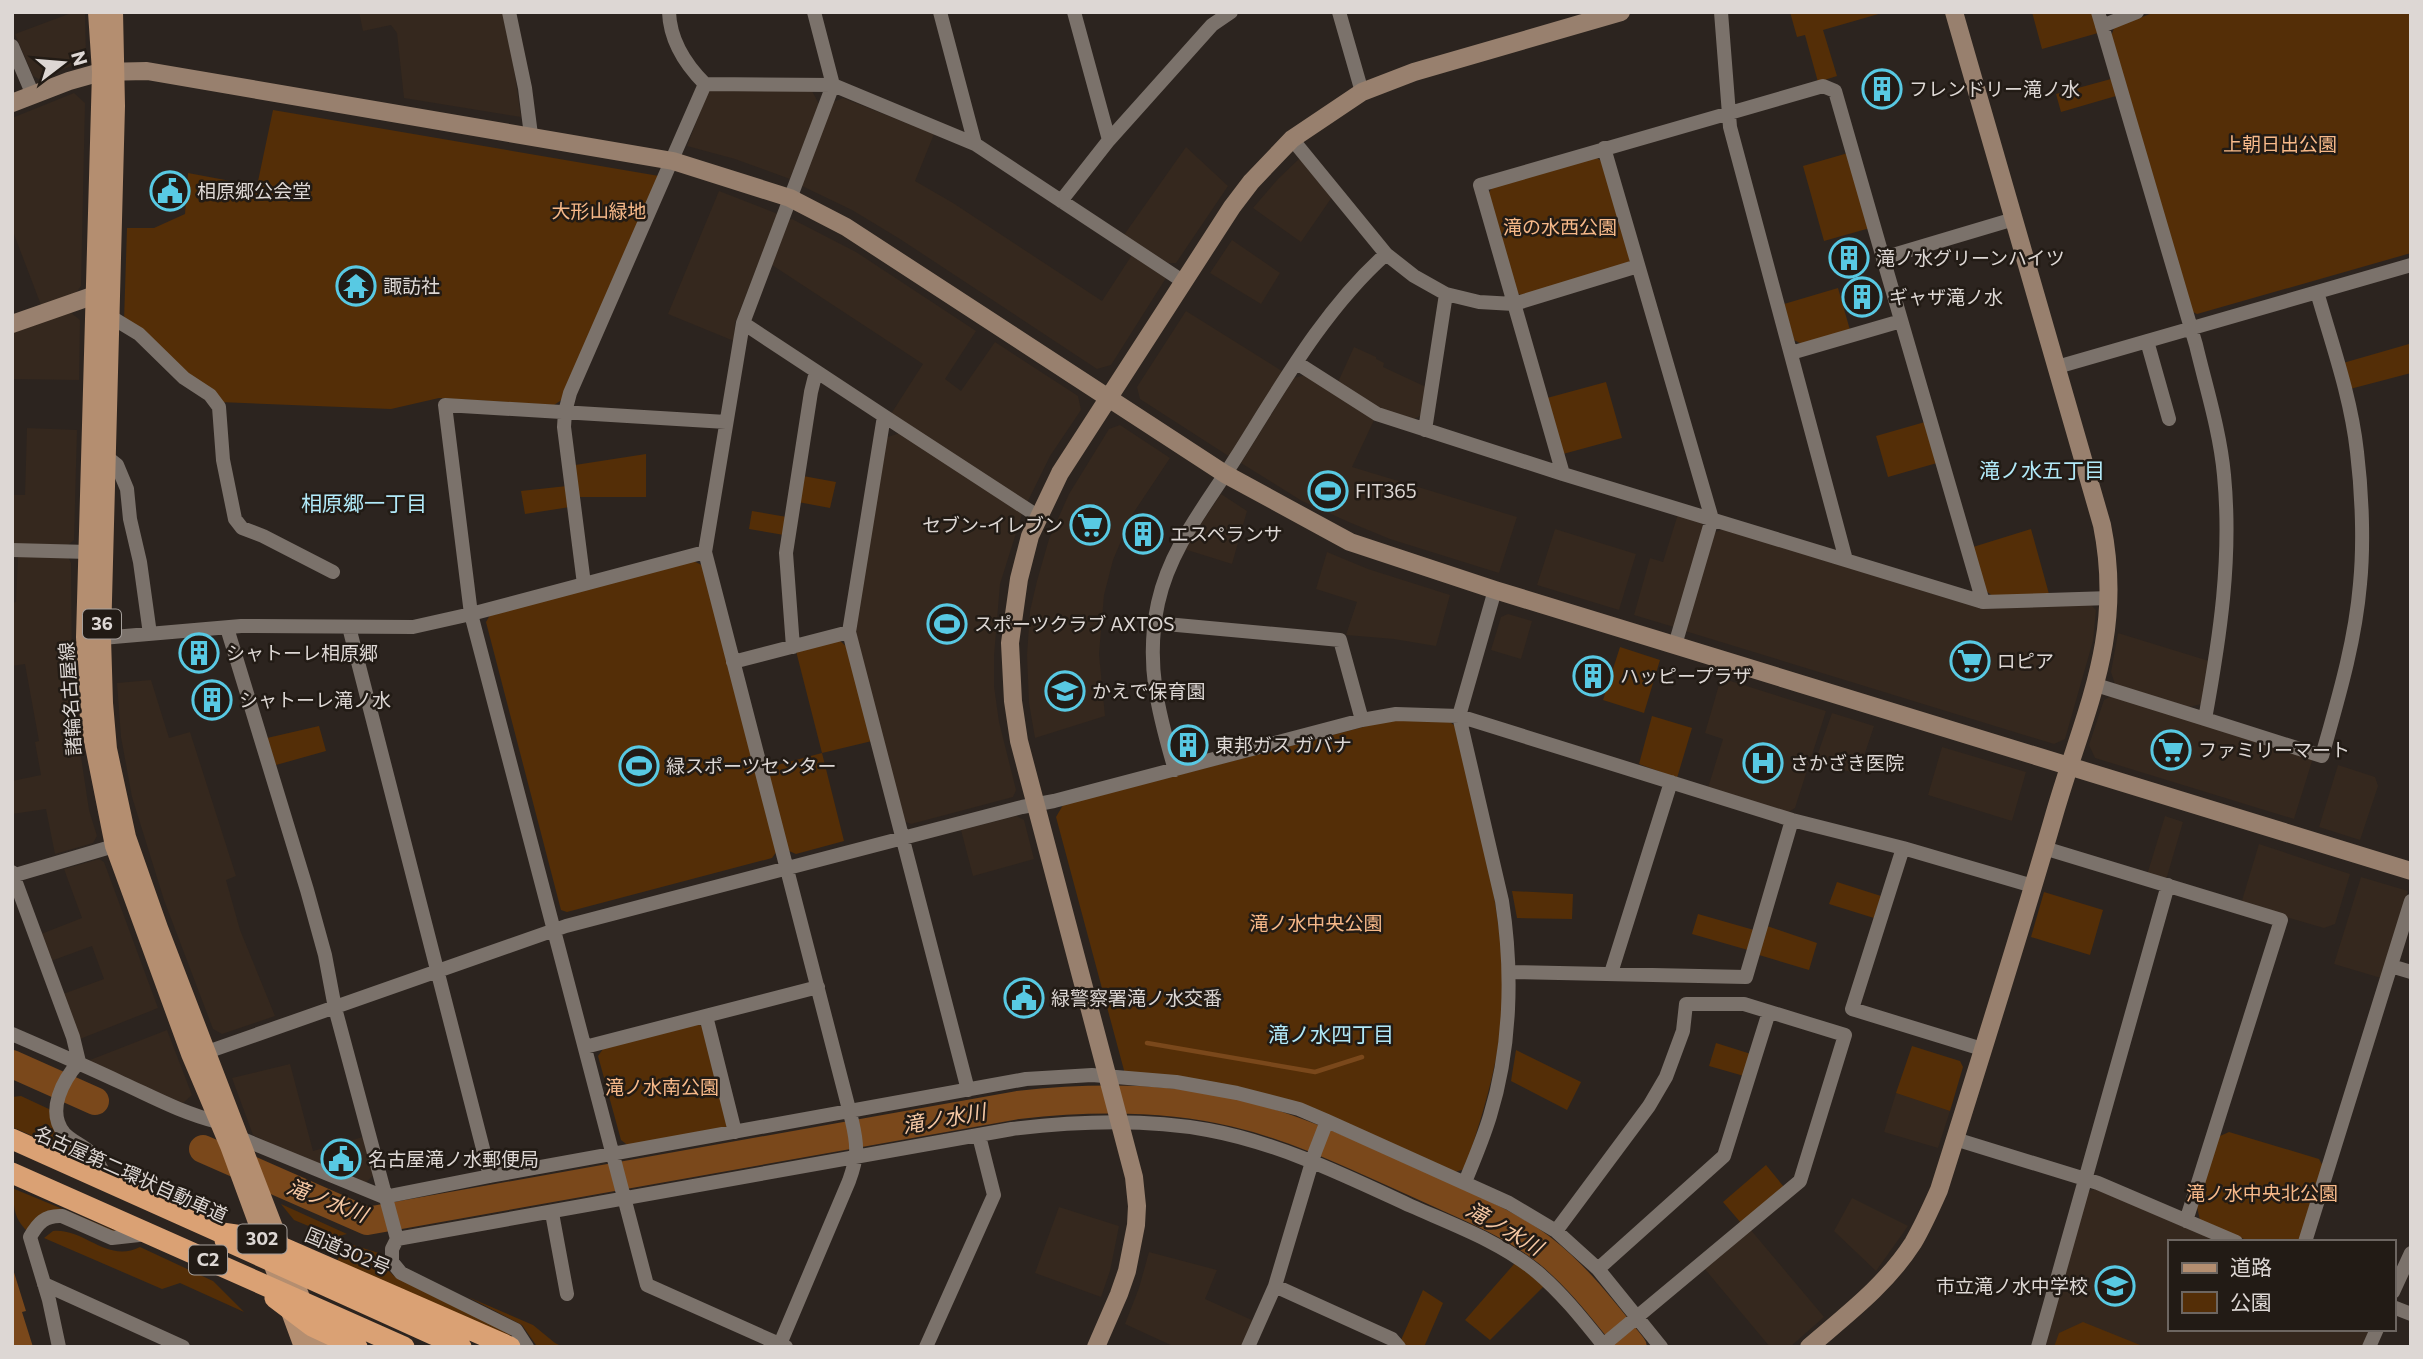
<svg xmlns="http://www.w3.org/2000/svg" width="2423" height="1359" font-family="Commissioner,'Noto Sans JP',sans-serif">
<rect width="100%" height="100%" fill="#2c241f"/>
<path fill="#35281e" d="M 74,12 L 85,12 L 86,60 L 39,79 L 33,76 L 15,34 Z
M 359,12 L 503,12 L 509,34 L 521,117 L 404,98 L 397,33 L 391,25 L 363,31 Z
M 712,90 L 812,91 L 819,104 L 790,179 L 735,159 L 687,146 L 708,92 Z
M 74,93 L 85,103 L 81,286 L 76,293 L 41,305 L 12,229 L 12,118 Z
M 843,98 L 934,134 L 915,181 L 953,203 L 1102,301 L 1132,255 L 1166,278 L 1111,365 L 1097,369 L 900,239 L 852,210 L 800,185 L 833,102 Z
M 1186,147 L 1228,186 L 1176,263 L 1168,263 L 1124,235 Z
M 1300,158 L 1332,197 L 1301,242 L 1253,208 L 1278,179 Z
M 719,191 L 778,214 L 735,323 L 734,341 L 668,314 Z
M 792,219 L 856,252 L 976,331 L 945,379 L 961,391 L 995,342 L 1078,396 L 1081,410 L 1050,456 L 1027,503 L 891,414 L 923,364 L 772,265 L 789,220 Z
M 1232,240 L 1280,273 L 1261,304 L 1210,273 Z
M 1186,311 L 1285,373 L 1230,457 L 1140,399 L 1137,387 Z
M 70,312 L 80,320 L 79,380 L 12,379 L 12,332 Z
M 1354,347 L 1376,357 L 1376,359 L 1384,363 L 1383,367 L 1426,387 L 1422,415 L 1414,419 L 1379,408 L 1338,382 Z
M 1306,375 L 1374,420 L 1352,467 L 1517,517 L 1499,573 L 1390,539 L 1351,523 L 1302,501 L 1241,463 L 1294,378 Z
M 1120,425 L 1170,458 L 1132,515 L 1113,560 L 1104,595 L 1099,654 L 1105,716 L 1035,738 L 1029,703 L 1027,655 L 1030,611 L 1037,581 L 1049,539 L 1069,494 L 1109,429 Z
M 27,428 L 77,430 L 74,540 L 68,545 L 12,544 L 12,495 L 25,495 Z
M 900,433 L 1022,514 L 1000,584 L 994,656 L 994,686 L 999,722 L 1016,790 L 1013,797 L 911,824 L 904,821 L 854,632 L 885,438 Z
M 1221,494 L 1247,511 L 1232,564 L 1184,549 Z
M 1678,514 L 1700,521 L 1705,529 L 1674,627 L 1634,615 L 1650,558 L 1663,562 Z
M 1555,529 L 1636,554 L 1619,610 L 1537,585 Z
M 1723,529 L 1982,609 L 2090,604 L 2096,610 L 2093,641 L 2065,739 L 2054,744 L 1685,631 L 1714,533 Z
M 1327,552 L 1368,569 L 1450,595 L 1436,646 L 1394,639 L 1346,635 L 1357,602 L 1316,589 Z
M 18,556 L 68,557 L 71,563 L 72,679 L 74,710 L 89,810 L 97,836 L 93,843 L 55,854 L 46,809 L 12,814 L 12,781 L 41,775 L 35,742 L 39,741 L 25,664 L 12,666 L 12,603 L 16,602 Z
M 1508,614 L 1532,621 L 1521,659 L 1491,650 L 1501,617 Z
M 2118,633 L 2209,661 L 2201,704 L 2189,707 L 2115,684 L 2111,672 Z
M 1721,678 L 1826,711 L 1795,808 L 1787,813 L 1708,788 L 1723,739 L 1705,733 Z
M 151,680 L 169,738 L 190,732 L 236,876 L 226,880 L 240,930 L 275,1016 L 222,1034 L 213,1029 L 164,900 L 132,797 L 121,737 L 117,683 Z
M 2112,696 L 2313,758 L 2294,819 L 2095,758 L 2089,745 L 2104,700 Z
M 1832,713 L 1874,726 L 1858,774 L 1815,762 Z
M 1942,747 L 2026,772 L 2012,821 L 1928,795 Z
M 2338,765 L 2375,777 L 2378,786 L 2360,840 L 2319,827 Z
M 1016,816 L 1024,820 L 1034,859 L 973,876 L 961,830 Z
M 2165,816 L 2183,822 L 2166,880 L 2147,875 Z
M 2259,844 L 2350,874 L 2335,924 L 2324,928 L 2241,904 Z
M 99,859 L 104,862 L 158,1008 L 80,1039 L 63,994 L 104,979 L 92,946 L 51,961 L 41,934 L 82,918 L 64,869 Z
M 2361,877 L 2408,891 L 2381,978 L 2334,964 Z
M 167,1030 L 192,1095 L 183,1103 L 94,1065 L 90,1060 Z
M 290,1064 L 313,1151 L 363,1137 L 373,1176 L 363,1185 L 253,1135 L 232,1078 Z
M 1896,1093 L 1950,1111 L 1938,1148 L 1884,1132 Z
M 2095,1189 L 2224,1242 L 2169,1242 L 2169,1329 L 2372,1329 L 2364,1347 L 2044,1347 L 2087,1192 Z
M 1852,1198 L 1908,1226 L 1876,1271 L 1834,1231 Z
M 1059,1207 L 1119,1226 L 1110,1271 L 1101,1297 L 1035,1273 Z
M 1750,1229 L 1824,1317 L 1790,1347 L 1770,1347 L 1704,1268 Z
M 1149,1252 L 1217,1270 L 1205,1299 L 1254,1321 L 1243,1347 L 1175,1347 L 1125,1324 L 1139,1288 Z"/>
<path fill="#542e07" d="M 1790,12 L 1881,12 L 1882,13 L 1823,30 L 1837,76 L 1818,82 L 1805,35 L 1797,37 Z
M 2032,12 L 2092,12 L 2098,33 L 2042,49 Z
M 2155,12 L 2411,12 L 2411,253 L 2197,314 L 2191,311 L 2111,37 L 2114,28 Z
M 2111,79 L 2116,96 L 2061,112 L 2056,94 Z
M 273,110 L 659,176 L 563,399 L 554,405 L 439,398 L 391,409 L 219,402 L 124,321 L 127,228 L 154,228 L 185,214 L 188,173 L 257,186 Z
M 1848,153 L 1870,228 L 1824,241 L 1803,166 Z
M 1594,156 L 1603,162 L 1631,259 L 1627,266 L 1525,297 L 1517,293 L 1488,194 L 1493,186 Z
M 1838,288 L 1850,330 L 1802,344 L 1794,340 L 1784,304 Z
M 2409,344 L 2411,373 L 2350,389 L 2343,363 Z
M 1606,382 L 1622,438 L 1563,454 L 1547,398 Z
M 1925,422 L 1937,463 L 1888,477 L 1876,436 Z
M 646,454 L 646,497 L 579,497 L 575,465 Z
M 803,476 L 836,482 L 830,508 L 798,502 Z
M 567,486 L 570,507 L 525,514 L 521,491 Z
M 752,511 L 787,517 L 784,535 L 749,529 Z
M 2031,529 L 2049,594 L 1994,597 L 1986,591 L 1973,547 Z
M 693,561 L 704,566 L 777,851 L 772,858 L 567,912 L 561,910 L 486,622 L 490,615 Z
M 839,640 L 848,648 L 872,741 L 822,753 L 844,841 L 796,854 L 789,851 L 766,768 L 822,753 L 796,651 Z
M 1620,647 L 1660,660 L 1644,713 L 1603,700 Z
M 1652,716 L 1692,728 L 1677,778 L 1639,764 Z
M 1390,720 L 1450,722 L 1455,726 C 1477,823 1511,925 1501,1025 C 1496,1074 1480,1122 1465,1169 L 1452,1173 L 1329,1115 L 1125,1074 L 1056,817 L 1063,805 Z
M 319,726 L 326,751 L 276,765 L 267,738 Z
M 1837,882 L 1881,896 L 1874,918 L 1829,904 Z
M 1512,891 L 1573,894 L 1572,919 L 1517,918 Z
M 2044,892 L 2103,910 L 2090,955 L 2031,937 Z
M 1698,914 L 1754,930 L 1748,950 L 1692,934 Z
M 1767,926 L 1817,943 L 1809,970 L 1759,955 Z
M 697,1024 L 706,1028 L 729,1120 L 725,1130 L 630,1147 L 621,1140 L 598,1056 L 603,1049 Z
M 1716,1043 L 1751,1054 L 1744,1076 L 1709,1066 Z
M 1912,1046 L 1960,1061 L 1963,1067 L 1950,1111 L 1896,1093 Z
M 1516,1050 L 1581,1082 L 1567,1110 L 1511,1081 Z
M 21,1096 L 51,1110 L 90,1161 L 12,1127 L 12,1097 Z
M 2229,1132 L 2319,1159 L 2324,1168 L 2300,1242 L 2251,1242 L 2200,1220 L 2197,1207 L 2218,1137 Z
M 1766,1165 L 1784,1187 L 1741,1223 L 1723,1202 Z
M 12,1188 L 118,1232 L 115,1233 L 65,1213 L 27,1231 C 12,1216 15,1206 12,1188 Z
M 281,1204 L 347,1234 L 335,1237 L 294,1220 Z
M 53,1231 C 85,1228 107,1264 140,1247 L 213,1281 L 244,1312 L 180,1283 L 162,1289 L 44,1238 Z
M 353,1245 L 382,1254 L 385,1267 L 394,1276 L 513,1331 L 510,1336 L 334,1268 L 343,1248 Z
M 1515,1263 L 1544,1286 L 1490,1340 L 1465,1320 Z
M 1423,1290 L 1443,1303 L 1424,1347 L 1406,1347 L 1401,1340 Z
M 468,1297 L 533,1325 L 555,1343 L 563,1347 L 536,1345 L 522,1325 Z
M 2083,1322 L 2145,1347 L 2054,1347 L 2059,1333 Z"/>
<path fill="#7a481b" d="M 12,1266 L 26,1311 L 22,1312 L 33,1347 L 12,1347 Z"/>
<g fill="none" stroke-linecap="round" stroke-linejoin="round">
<path stroke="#7a481b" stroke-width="4.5" d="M 1147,1043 L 1315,1072 L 1362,1057"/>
<path stroke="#7a481b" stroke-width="28" d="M 12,1064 L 95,1101
M 203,1149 L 367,1221 L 1018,1105 C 1090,1097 1164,1096 1235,1113 C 1300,1128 1361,1159 1422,1186 C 1465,1206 1511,1223 1548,1253 C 1581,1280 1606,1314 1633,1347"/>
<path stroke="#7b726b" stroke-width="14" d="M 509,12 L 525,88 L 531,135
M 940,12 L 975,144
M 1074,12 L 1109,140
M 1339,12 L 1362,92
M 1721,12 L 1730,127 L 1846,560
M 2102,26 L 2137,12
M 12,46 L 33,95
M 705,84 L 833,85 L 975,144 L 1184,282
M 1292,139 L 1386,254 L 1414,276 L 1446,294 L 1479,302 L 1514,304 L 1638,266
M 1604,148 L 1712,519 L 1675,645
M 1061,201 L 1109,140 L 1212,25 L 1231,12
M 2014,219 L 1883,258 L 1983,602 L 2110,598
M 1883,258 L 1835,91 L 1823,86 L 1480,185 L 1563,474 L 1983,602
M 111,317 L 139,334 L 184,378 L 210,395 L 219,407 L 223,460 L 235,519 L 242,528 L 263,536 L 333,572
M 743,323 L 884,416
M 2147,341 L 2169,419
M 1791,353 L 1901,321
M 1297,363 L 1377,414 L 1563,474
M 2057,367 L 2411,265
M 726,422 L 445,405 L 471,614 L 647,1285 L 786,1347
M 1425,430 L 1446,294
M 107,457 L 117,465 L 127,489 L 130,519 L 140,562 L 150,634
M 12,550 L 89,552
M 584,584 L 564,427 L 565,412 L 570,393 L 705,84 C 685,64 670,41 669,12
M 1155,623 L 1340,640 L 1362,720
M 349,627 L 490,1176
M 227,628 L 307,890 L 325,955 L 335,1008 L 397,1239 L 392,1249 L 392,1262 L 401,1273 L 516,1330 L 527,1347
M 102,638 L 241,626 L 413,627 L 471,614 L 705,552
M 793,647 L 786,553 L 811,392 L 816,372
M 733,662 L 849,632
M 2096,685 L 2205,719 C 2220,637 2232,558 2224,475 C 2220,431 2206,387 2196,345 L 2098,12
M 2205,719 L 2322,756 C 2338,699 2355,643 2360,584 C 2364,544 2362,493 2357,452 C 2351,397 2332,344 2317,292
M 1175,770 C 1158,712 1145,663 1158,603 C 1170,548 1206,505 1235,459 C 1280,388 1323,310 1386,254
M 1903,848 L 1852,1009 L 1982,1049
M 2044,848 L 2281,920 L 2186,1221
M 12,872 L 73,1037 L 79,1062
M 12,876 L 114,846
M 2391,966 L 2411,972
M 1509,972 L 1746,977 L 1792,820
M 1611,973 L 1671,782
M 706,1016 L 735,1132
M 12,1034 C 49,1050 86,1066 122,1083 C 155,1098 182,1113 218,1122
M 585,1047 L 818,987
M 207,1052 L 566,926 L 1022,807 L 1054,801 L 1362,720 L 1396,714 L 1459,716 L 1792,820 L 1903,848 L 2033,886
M 79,1062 C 63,1080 46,1111 64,1133 C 71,1141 83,1145 91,1153 C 98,1161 103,1171 108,1181
M 968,1090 L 849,632 L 884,416 L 1039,517
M 240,1138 L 384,1197 L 490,1176 L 1026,1079 L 1092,1075 L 1176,1082 L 1237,1093 L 1299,1109 L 1327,1121 L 1509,1203 L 1556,1231 L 1598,1269 L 1661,1347
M 1955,1139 L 2098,1183 L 2236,1242
M 1465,1182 C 1474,1160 1483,1139 1490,1116 C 1511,1048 1513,971 1502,901 L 1459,716 L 1495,590
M 552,1213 L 567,1294
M 1556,1231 L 1649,1106 L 1666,1077 L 1683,1031 L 1686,1004 L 1744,1004 L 1845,1035 L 1800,1181 L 1601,1347
M 397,1239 L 1012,1129 C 1077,1121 1143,1118 1208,1130 C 1279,1143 1346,1176 1411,1206 C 1454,1225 1501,1242 1537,1272 C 1563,1294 1584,1321 1605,1347
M 2305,1242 L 2411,901
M 1598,1269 L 1724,1156 L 1769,1012
M 44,1284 L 183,1347
M 1275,1286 L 1392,1339 L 1399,1347
M 2393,1292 L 2411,1253
M 2393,1307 L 2411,1314
M 780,1344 L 849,1181 C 858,1156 858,1147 852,1121 L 705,552 L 743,323 L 833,85 L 814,12
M 59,1347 L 49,1300 L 30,1237 C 38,1223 45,1215 62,1216 L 112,1238 L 139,1235
M 926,1347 L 994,1195 L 979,1136
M 1248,1347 L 1275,1286 L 1315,1152 L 1327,1121
M 2038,1347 L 2168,885
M 2369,1347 L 2377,1329"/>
<path stroke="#98806e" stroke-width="18" d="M 12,103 L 69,81 L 101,72 L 147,71 L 673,161 L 790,198 L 846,227 L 1225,474 L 1350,542 L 1495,590 L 2411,871
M 12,324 L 95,295
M 1096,1347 L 1119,1294 L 1127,1271 L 1136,1225 L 1137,1206 L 1134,1177 L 1019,741 L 1013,701 L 1010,643 L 1019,579 L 1030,536 L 1060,473 L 1232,207 L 1251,182 L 1292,139 L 1362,92 L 1414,72 L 1621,12
M 1809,1347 C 1846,1315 1886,1285 1913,1243 C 1923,1226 1931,1208 1939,1190 C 1978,1066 2017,943 2053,819 C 2083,713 2125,639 2102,525 L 1954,12"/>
<path stroke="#b48e70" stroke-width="18" d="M 97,12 L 101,72 L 85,637 L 89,721 L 114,846 L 190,1054 L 229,1146 L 303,1347
M 114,12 L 116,106 L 102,638 L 104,703 L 108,749 L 127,837 L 159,928 L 320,1347"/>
<path stroke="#daa174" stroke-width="21" d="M 12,1139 L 222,1233 L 263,1239 L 510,1347
M 12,1173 L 404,1347
M 225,1240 L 461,1347
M 275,1298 L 312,1326 L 357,1347"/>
</g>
<defs>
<g id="building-ring" transform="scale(2.0125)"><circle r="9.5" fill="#221b15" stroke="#58c9e3" stroke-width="1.5"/><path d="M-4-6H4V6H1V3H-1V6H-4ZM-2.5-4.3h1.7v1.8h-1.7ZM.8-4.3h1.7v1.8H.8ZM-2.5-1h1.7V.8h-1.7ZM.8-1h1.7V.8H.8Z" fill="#58c9e3"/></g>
<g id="civic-ring" transform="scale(2.0125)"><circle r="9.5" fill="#221b15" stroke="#58c9e3" stroke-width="1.5"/><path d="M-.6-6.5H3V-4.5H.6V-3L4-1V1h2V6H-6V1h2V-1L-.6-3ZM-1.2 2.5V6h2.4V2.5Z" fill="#58c9e3"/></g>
<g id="temple-ring" transform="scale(2.0125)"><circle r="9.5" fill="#221b15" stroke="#58c9e3" stroke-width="1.5"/><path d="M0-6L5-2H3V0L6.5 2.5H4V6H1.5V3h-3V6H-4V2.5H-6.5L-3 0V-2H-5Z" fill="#58c9e3"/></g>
<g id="stadium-ring" transform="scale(2.0125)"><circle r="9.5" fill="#221b15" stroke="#58c9e3" stroke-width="1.5"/><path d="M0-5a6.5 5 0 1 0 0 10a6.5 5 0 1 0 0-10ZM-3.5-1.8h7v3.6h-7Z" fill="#58c9e3"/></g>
<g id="supermarket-ring" transform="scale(2.0125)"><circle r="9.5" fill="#221b15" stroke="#58c9e3" stroke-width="1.5"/><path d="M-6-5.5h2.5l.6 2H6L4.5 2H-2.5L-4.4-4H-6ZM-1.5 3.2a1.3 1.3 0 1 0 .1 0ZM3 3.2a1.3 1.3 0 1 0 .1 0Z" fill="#58c9e3"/></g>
<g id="school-ring" transform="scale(2.0125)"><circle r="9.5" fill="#221b15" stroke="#58c9e3" stroke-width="1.5"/><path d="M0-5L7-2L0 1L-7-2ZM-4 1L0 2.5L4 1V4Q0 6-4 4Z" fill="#58c9e3"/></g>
<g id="hospital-ring" transform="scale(2.0125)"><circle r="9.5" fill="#221b15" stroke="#58c9e3" stroke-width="1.5"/><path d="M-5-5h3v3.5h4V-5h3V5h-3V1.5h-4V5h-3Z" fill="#58c9e3"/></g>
</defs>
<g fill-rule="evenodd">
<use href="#building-ring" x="1882" y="89"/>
<use href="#civic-ring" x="170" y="191"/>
<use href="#building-ring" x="1849" y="258"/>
<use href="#temple-ring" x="356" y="286"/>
<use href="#building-ring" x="1862" y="297"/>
<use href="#stadium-ring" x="1328" y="491"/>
<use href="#supermarket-ring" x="1090" y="525"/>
<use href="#building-ring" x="1143" y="534"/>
<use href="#stadium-ring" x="947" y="624"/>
<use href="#building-ring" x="199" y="653"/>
<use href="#supermarket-ring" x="1970" y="661"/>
<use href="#building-ring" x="1593" y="676"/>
<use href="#school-ring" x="1065" y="691"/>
<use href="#building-ring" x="212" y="700"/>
<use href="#building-ring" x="1188" y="745"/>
<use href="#supermarket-ring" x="2171" y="750"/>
<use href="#hospital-ring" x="1763" y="763"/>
<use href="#stadium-ring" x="639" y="766"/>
<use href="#civic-ring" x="1024" y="998"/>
<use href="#civic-ring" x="341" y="1159"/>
<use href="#school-ring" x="2115" y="1286"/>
</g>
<g text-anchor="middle" stroke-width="5" stroke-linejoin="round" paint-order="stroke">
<g fill="#221b15" stroke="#a59f9b" stroke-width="2">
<rect x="83" y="609.5" width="38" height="29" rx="5"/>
<rect x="237.5" y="1224.5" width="49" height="29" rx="5"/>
<rect x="189" y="1245.5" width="38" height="29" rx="5"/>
</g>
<g font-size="18" font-weight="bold" fill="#ddd7d4">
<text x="102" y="630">36</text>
<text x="262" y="1245">302</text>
<text x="208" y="1266">C2</text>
</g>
<g font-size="19" fill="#ddd7d4" stroke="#221b15" text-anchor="start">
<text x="1909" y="96">フレンドリー滝ノ水</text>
<text x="197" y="198">相原郷公会堂</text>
<text x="1876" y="265">滝ノ水グリーンハイツ</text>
<text x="383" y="293">諏訪社</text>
<text x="1889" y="304">ギャザ滝ノ水</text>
<text x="1355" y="498">FIT365</text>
<text x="1063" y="532" text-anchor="end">セブン-イレブン</text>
<text x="1170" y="541">エスペランサ</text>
<text x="974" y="631">スポーツクラブ AXTOS</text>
<text x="226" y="660">シャトーレ相原郷</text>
<text x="1997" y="668">ロピア</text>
<text x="1620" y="683">ハッピープラザ</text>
<text x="1092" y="698">かえで保育園</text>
<text x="239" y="707">シャトーレ滝ノ水</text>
<text x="1215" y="752">東邦ガス ガバナ</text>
<text x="2198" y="757">ファミリーマート</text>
<text x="1790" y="770">さかざき医院</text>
<text x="666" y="773">緑スポーツセンター</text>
<text x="1051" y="1005">緑警察署滝ノ水交番</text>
<text x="368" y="1166">名古屋滝ノ水郵便局</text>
<text x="2088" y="1293" text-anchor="end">市立滝ノ水中学校</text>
</g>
<g font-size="19" fill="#f7b989" stroke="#221b15">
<text x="2280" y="151">上朝日出公園</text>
<text x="599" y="218">大形山緑地</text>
<text x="1560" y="234">滝の水西公園</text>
<text x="1316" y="930">滝ノ水中央公園</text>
<text x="662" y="1094">滝ノ水南公園</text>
<text x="2262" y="1200">滝ノ水中央北公園</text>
</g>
<g font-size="19" fill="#ddd7d4" stroke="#221b15">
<text transform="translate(70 699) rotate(-94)" y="7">諸輪名古屋線</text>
<text transform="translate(131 1174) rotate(24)" y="7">名古屋第二環状自動車道</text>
<text transform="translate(348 1251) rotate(23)" y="7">国道302号</text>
</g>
<g font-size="21" fill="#b1e9f8" stroke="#221b15">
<text x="2042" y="478">滝ノ水五丁目</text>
<text x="364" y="511">相原郷一丁目</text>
<text x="1331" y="1042">滝ノ水四丁目</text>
</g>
<g font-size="21" font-style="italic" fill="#f6c8a4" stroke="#221b15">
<text transform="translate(944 1119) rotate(-10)" y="7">滝ノ水川</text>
<text transform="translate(327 1201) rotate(21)" y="7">滝ノ水川</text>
<text transform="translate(1504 1229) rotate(30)" y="7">滝ノ水川</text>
</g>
</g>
<rect width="2423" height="1359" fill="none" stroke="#ddd7d4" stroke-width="28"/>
<rect x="2168" y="1240" width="228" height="91" fill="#221b15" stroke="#6d6661" stroke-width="2"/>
<rect x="2182" y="1263" width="35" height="10" fill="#b48e70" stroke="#6d6661" stroke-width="2"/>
<text x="2230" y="1275" font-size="21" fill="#ddd7d4">道路</text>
<rect x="2182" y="1292" width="35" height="21" fill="#542e07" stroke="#6d6661" stroke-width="2"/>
<text x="2230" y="1310" font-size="21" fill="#ddd7d4">公園</text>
<g transform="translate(63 63) rotate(74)" stroke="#221b15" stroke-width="5" paint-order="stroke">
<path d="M0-5L12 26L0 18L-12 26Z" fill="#ddd7d4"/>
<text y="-10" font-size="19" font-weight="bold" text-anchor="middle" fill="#ddd7d4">N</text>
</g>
</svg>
